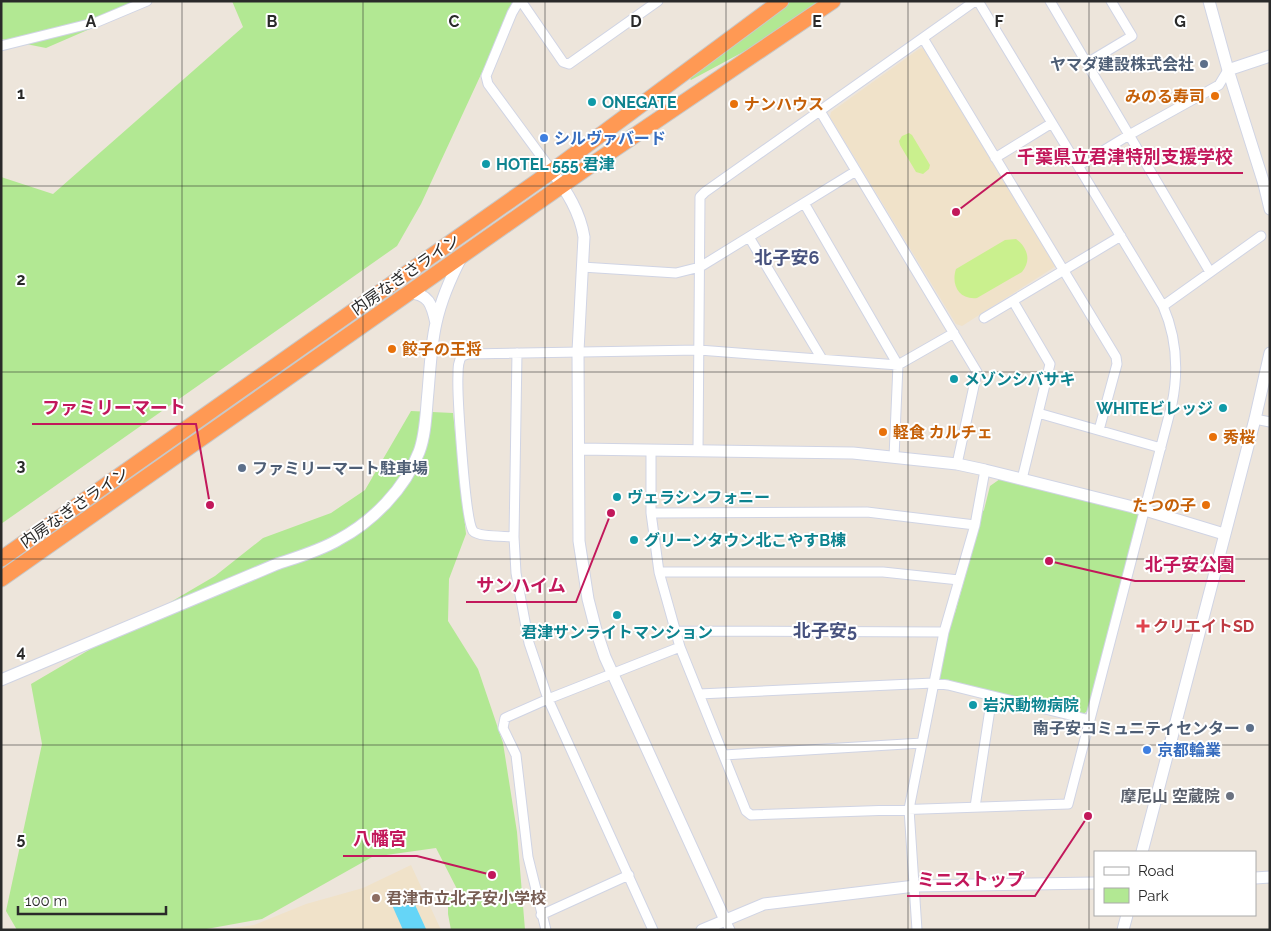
<svg xmlns="http://www.w3.org/2000/svg" width="1271" height="931" font-family="Raleway,'Noto Sans JP',sans-serif">
<rect width="100%" height="100%" fill="#ede5db"/>
<path fill="#f0e2c9" d="M 923,48 L 1056,266 L 962,326 L 956,324 L 830,117 L 831,112 L 919,49 Z
M 411,865 L 441,930 L 220,930 L 254,925 L 306,904 L 363,888 Z"/>
<path fill="#b2e893" d="M 1,1 L 134,1 L 106,22 L 46,48 L 1,39 Z
M 232,1 L 515,1 L 421,204 L 397,246 L 1,524 L 1,177 L 53,194 L 243,27 Z
M 789,1 L 822,1 L 769,38 L 691,80 L 690,79 L 697,73 Z
M 411,411 L 453,413 L 466,534 L 449,579 L 448,621 L 478,669 L 503,743 L 517,832 L 525,930 L 451,930 L 448,914 L 448,897 L 458,891 L 436,848 L 372,857 L 262,919 L 201,930 L 17,930 L 6,911 L 42,744 L 31,684 L 215,576 L 263,538 L 331,513 L 365,490 Z
M 1000,479 L 1135,512 L 1140,516 L 1089,710 L 1083,714 L 942,681 L 937,676 L 951,615 L 955,613 L 980,524 L 979,516 L 984,510 L 990,486 Z"/>
<path fill="#caf08e" d="M 909,133 L 912,135 L 930,165 L 929,169 L 923,174 L 916,172 L 900,145 L 899,141 L 902,136 Z
M 1016,239 C 1027,247 1032,260 1022,272 L 977,298 C 958,300 951,284 956,269 L 1005,240 Z"/>
<path fill="#65d5f7" d="M 411,896 L 426,929 L 424,930 L 403,930 L 392,905 Z"/>
<g fill="none" stroke-linecap="round" stroke-linejoin="round">
<g stroke="#d0d4e4" stroke-width="11">
<path id="street" d="M 519,1 L 512,13 L 486,76 L 488,84 L 552,171
M 521,1 L 563,62 L 569,64 L 658,1
M 1050,1 L 1210,272
M 923,38 L 1116,357 L 1117,364 L 1099,430
M 1,46 L 97,22 L 147,1
M 1087,63 L 1132,36 L 1111,1
M 820,111 L 977,372 L 957,464
M 995,158 L 1052,123
M 1078,166 L 1129,135 L 1219,85 L 1228,70
M 804,203 L 898,365 L 894,457
M 749,237 L 822,359
M 582,267 L 676,273 L 700,267 L 856,171
M 1013,301 L 1050,364 L 1022,479
M 1163,306 L 1261,236
M 984,318 L 1121,236
M 517,353 L 514,537 L 516,573 L 529,643 L 548,699 L 653,930
M 1038,413 L 1161,448
M 1255,419 L 1270,422
M 651,450 L 651,513 L 659,572 L 680,647 L 746,811 L 751,815 L 1068,804 L 1172,404 C 1179,369 1177,338 1163,306 L 978,1
M 698,451 L 700,197 L 705,192 L 975,1
M 651,513 L 867,512 L 975,525
M 514,537 C 505,536 478,537 473,531 C 465,520 457,394 458,375 C 458,368 458,361 462,356 L 468,354 L 699,350 L 898,365 L 954,333
M 659,572 L 883,572 L 959,580
M 675,631 L 944,632
M 699,694 L 933,683 L 948,685 L 1090,720
M 724,755 L 922,743
M 975,807 L 992,696
M 541,915 L 629,875
M 725,920 L 730,930
M 546,930 L 528,857 L 516,755 L 503,728 L 505,718 L 548,699 L 680,647
M 917,930 L 909,809 L 944,632 L 975,525 L 985,470"/>
</g>
<g stroke="#d0d4e4" stroke-width="13">
<path id="secondary" d="M 1209,1 L 1228,70 L 1264,184 L 1270,209
M 1228,70 L 1270,56
M 552,171 C 567,192 580,212 584,237 L 578,351 L 579,541 L 588,599 L 596,630 L 605,657 L 725,920
M 408,293 C 429,293 432,305 436,323
M 579,449 L 853,453 L 957,464 L 985,470 L 1145,510 L 1224,534
M 1,680 L 277,564 C 298,557 319,551 338,540 C 372,522 405,489 419,452 C 426,434 426,411 428,392 C 430,369 431,345 436,323 C 441,300 451,277 462,256
M 1142,852 L 1255,419 L 1270,353
M 1255,878 L 1270,877
M 702,930 L 764,904 L 915,886 L 1095,883
M 1123,930 L 1127,915"/>
</g>
<g stroke="#c8c8c8" stroke-width="17">
<path id="highway" d="M 1,559 L 552,171 L 781,1
M 1,579 L 594,163 L 833,1"/>
</g>
<use href="#street" stroke="#fff" stroke-width="9"/>
<use href="#secondary" stroke="#fff" stroke-width="11"/>
<use href="#highway" stroke="#ff9954" stroke-width="15"/>
</g>
<path fill="none" stroke="#2a2a2a" stroke-width="1" stroke-opacity="0.55" d="M 182,1 L 182,930M 363,1 L 363,930M 545,1 L 545,930M 726,1 L 726,930M 908,1 L 908,930M 1089,1 L 1089,930M 1,186 L 1270,186M 1,372 L 1270,372M 1,559 L 1270,559M 1,745 L 1270,745"/>
<g fill="#5c6f8a" stroke="#fff" stroke-width="2">
<circle cx="1204" cy="64" r="5"/>
<circle cx="242" cy="468" r="5"/>
<circle cx="1250" cy="728" r="5"/>
</g>
<g fill="#e8710a" stroke="#fff" stroke-width="2">
<circle cx="1215" cy="96" r="5"/>
<circle cx="734" cy="104" r="5"/>
<circle cx="392" cy="349" r="5"/>
<circle cx="883" cy="432" r="5"/>
<circle cx="1213" cy="437" r="5"/>
<circle cx="1206" cy="505" r="5"/>
</g>
<g fill="#0f9aa8" stroke="#fff" stroke-width="2">
<circle cx="592" cy="102" r="5"/>
<circle cx="486" cy="164" r="5"/>
<circle cx="954" cy="379" r="5"/>
<circle cx="1223" cy="408" r="5"/>
<circle cx="617" cy="497" r="5"/>
<circle cx="634" cy="540" r="5"/>
<circle cx="617" cy="615" r="5"/>
<circle cx="973" cy="705" r="5"/>
</g>
<g fill="#3f7fe0" stroke="#fff" stroke-width="2">
<circle cx="544" cy="138" r="5"/>
<circle cx="1147" cy="750" r="5"/>
</g>
<path fill="#e0444e" stroke="#fff" stroke-width="2" d="M1140.5 618.5h5v5h5v5h-5v5h-5v-5h-5v-5h5z"/>
<circle fill="#6b7280" stroke="#fff" stroke-width="2" cx="1230" cy="796" r="5"/>
<circle fill="#8d6e63" stroke="#fff" stroke-width="2" cx="376" cy="898" r="5"/>
<g text-anchor="middle" stroke-width="4" stroke-linejoin="round" paint-order="stroke">
<g font-size="16" font-weight="bold" fill="#4e5e75" stroke="#fff" text-anchor="end">
<text x="1194" y="70">ヤマダ建設株式会社</text>
<text x="252" y="474" text-anchor="start">ファミリーマート駐車場</text>
<text x="1240" y="734">南子安コミュニティセンター</text>
</g>
<g font-size="16" font-weight="bold" fill="#c56008" stroke="#fff" text-anchor="start">
<text x="1205" y="102" text-anchor="end">みのる寿司</text>
<text x="744" y="110">ナンハウス</text>
<text x="402" y="355">餃子の王将</text>
<text x="893" y="438">軽食 カルチェ</text>
<text x="1223" y="443">秀桜</text>
<text x="1196" y="511" text-anchor="end">たつの子</text>
</g>
<g font-size="16" font-weight="bold" fill="#0d838f" stroke="#fff" text-anchor="start">
<text x="602" y="108">ONEGATE</text>
<text x="496" y="170">HOTEL 555 君津</text>
<text x="964" y="385">メゾンシバサキ</text>
<text x="1213" y="414" text-anchor="end">WHITEビレッジ</text>
<text x="627" y="503">ヴェラシンフォニー</text>
<text x="644" y="546">グリーンタウン北こやすB棟</text>
<text x="617" y="638" text-anchor="middle">君津サンライトマンション</text>
<text x="983" y="711">岩沢動物病院</text>
</g>
<g font-size="16" font-weight="bold" fill="#366cbe" stroke="#fff" text-anchor="start">
<text x="554" y="144">シルヴァバード</text>
<text x="1157" y="756">京都輪業</text>
</g>
<g font-size="16" fill="#2a2a2a" stroke="#fff">
<text transform="translate(405 274) rotate(-35)" y="6">内房なぎさライン</text>
<text transform="translate(74 507) rotate(-35)" y="6">内房なぎさライン</text>
</g>
<g font-size="16" font-weight="bold" fill="#be3a42" stroke="#fff" text-anchor="start">
<text x="1153" y="632">クリエイトSD</text>
</g>
<g font-size="16" font-weight="bold" fill="#5b616d" stroke="#fff" text-anchor="end">
<text x="1220" y="802">摩尼山 空蔵院</text>
</g>
<g font-size="16" font-weight="bold" fill="#785e54" stroke="#fff" text-anchor="start">
<text x="386" y="904">君津市立北子安小学校</text>
</g>
<g font-size="18" font-weight="bold" fill="#47527e" stroke="#fff">
<text x="787" y="264">北子安6</text>
<text x="825" y="637">北子安5</text>
</g>
</g>
<g font-size="16" text-anchor="middle" font-weight="bold" fill="#2a2a2a" stroke="#fff" stroke-width="4" stroke-linejoin="round" paint-order="stroke">
<text x="91" y="27">A</text>
<text x="272" y="27">B</text>
<text x="454" y="27">C</text>
<text x="636" y="27">D</text>
<text x="817" y="27">E</text>
<text x="999" y="27">F</text>
<text x="1180" y="27">G</text>
<text x="21" y="99">1</text>
<text x="21" y="285">2</text>
<text x="21" y="471">3</text>
<text x="21" y="657">4</text>
<text x="21" y="844">5</text>
</g>
<path fill="none" stroke="#c2185b" stroke-width="2" d="M956 212L1007 173H1243M210 505L196 424H32M1049 561L1135 581H1245M611 513L576 602H466M492 875L417 856H343M1088 816L1035 896H907"/>
<g fill="#c2185b" stroke="#fff" stroke-width="2">
<circle cx="956" cy="212" r="5"/>
<circle cx="210" cy="505" r="5"/>
<circle cx="1049" cy="561" r="5"/>
<circle cx="611" cy="513" r="5"/>
<circle cx="492" cy="875" r="5"/>
<circle cx="1088" cy="816" r="5"/>
</g>
<g font-size="18" text-anchor="middle" font-weight="bold" fill="#c2185b" stroke="#fff" stroke-width="4" stroke-linejoin="round" paint-order="stroke">
<text x="1125" y="163">千葉県立君津特別支援学校</text>
<text x="114" y="414">ファミリーマート</text>
<text x="1190" y="571">北子安公園</text>
<text x="521" y="592">サンハイム</text>
<text x="380" y="845">八幡宮</text>
<text x="971" y="886">ミニストップ</text>
</g>
<rect width="1271" height="931" fill="none" stroke="#2a2a2a" stroke-width="5"/>
<rect x="1094" y="851" width="162" height="65" fill="#ffffff" stroke="#aaaaaa"/>
<rect x="1104" y="867" width="25" height="8" fill="#ffffff" stroke="#aaaaaa"/>
<text x="1138" y="876" font-size="15" fill="#2a2a2a">Road</text>
<rect x="1104" y="888" width="25" height="15" fill="#b2e893" stroke="#aaaaaa"/>
<text x="1138" y="901" font-size="15" fill="#2a2a2a">Park</text>
<path d="M18 906v8h148v-8" fill="none" stroke="#2a2a2a" stroke-width="2.5"/>
<text x="25" y="906" font-size="15" fill="#2a2a2a" stroke="#ffffff" stroke-width="4" paint-order="stroke">100 m</text>
</svg>
